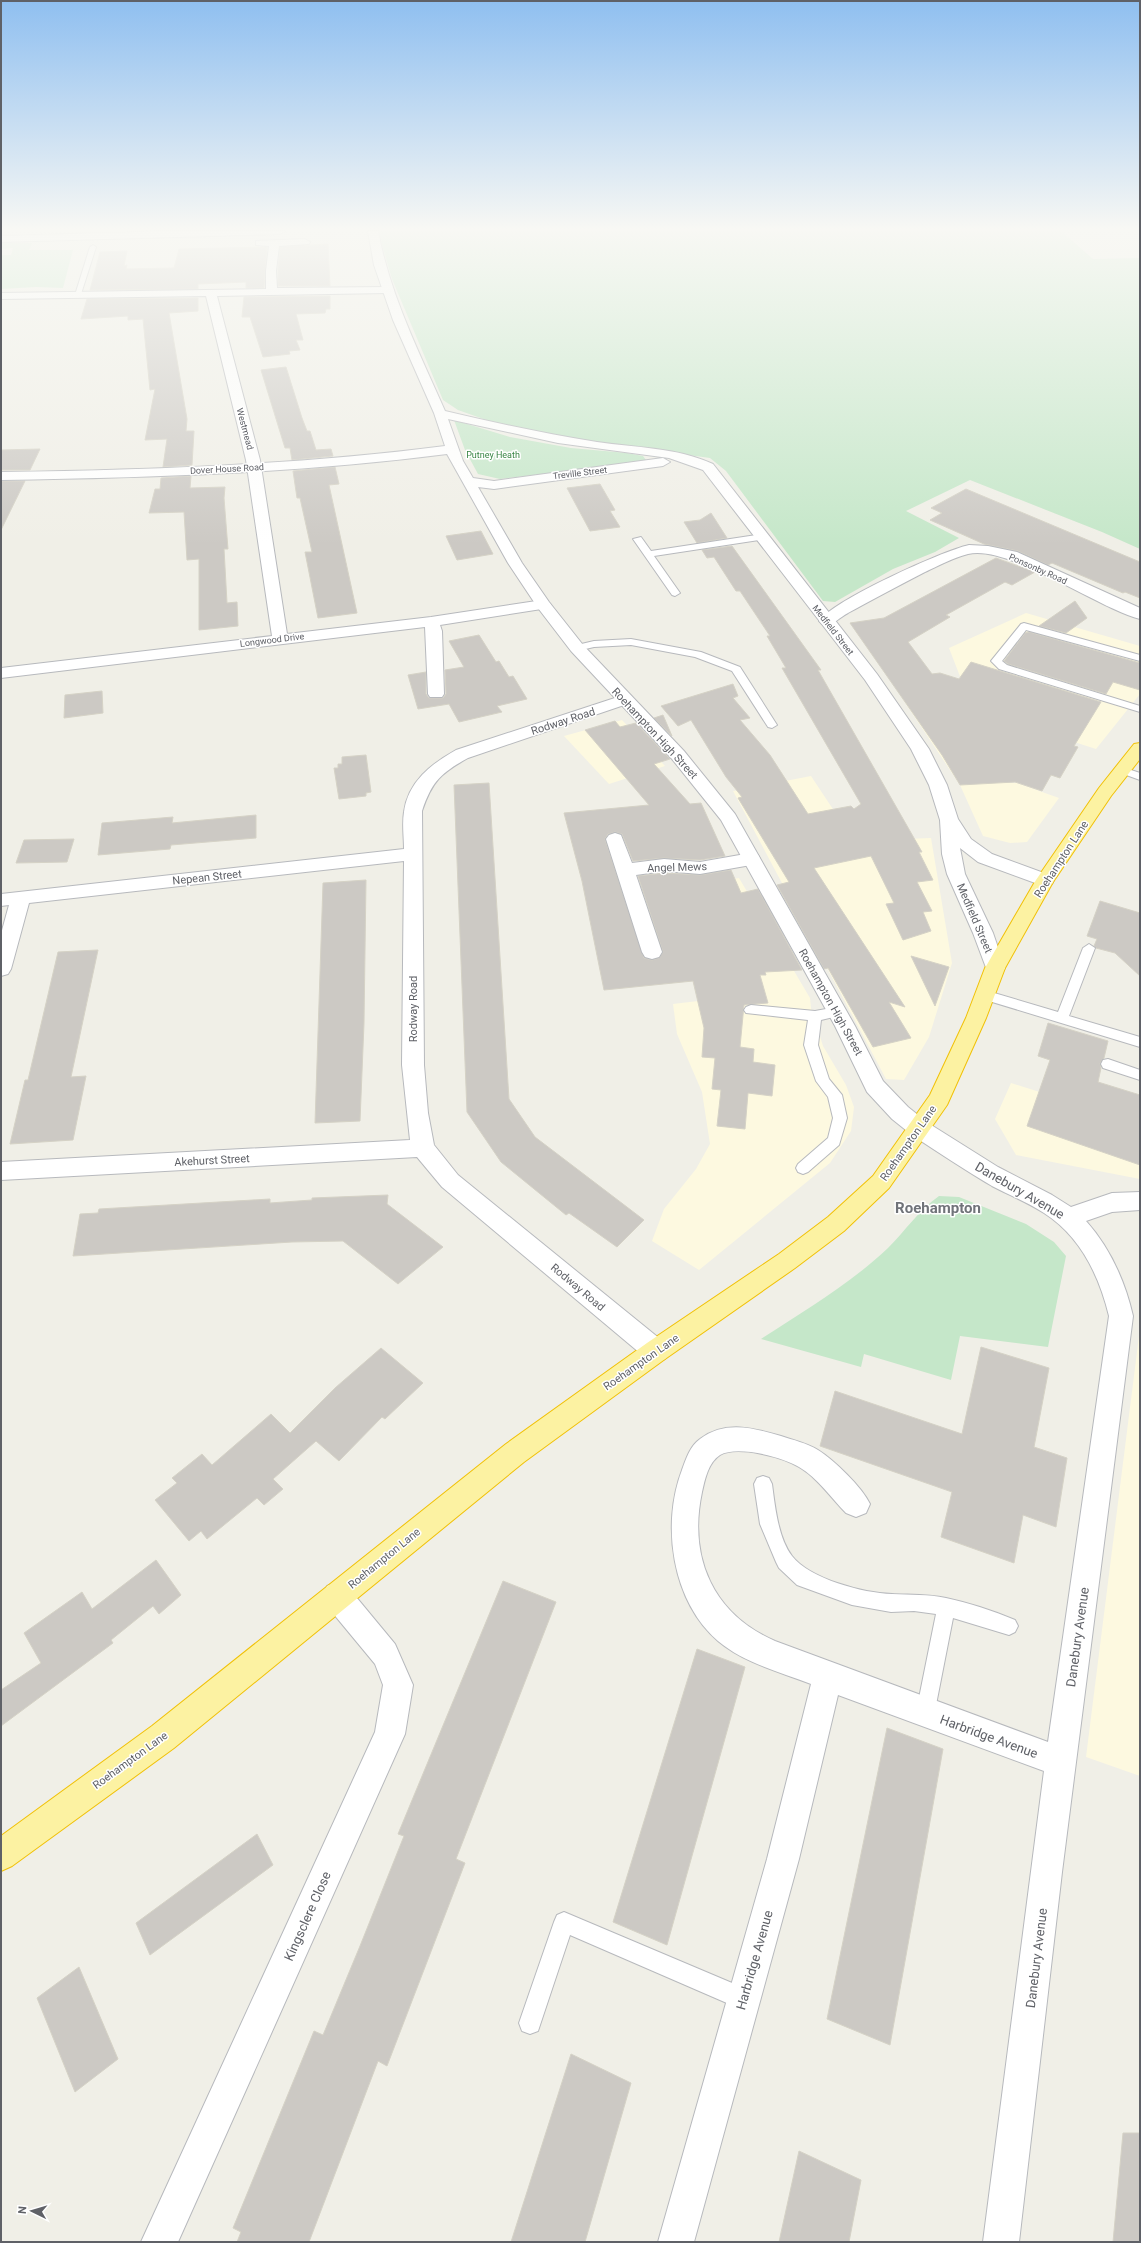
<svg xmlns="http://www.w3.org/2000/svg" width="1141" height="2243" font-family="Roboto,sans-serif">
<rect width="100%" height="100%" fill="#f0efe7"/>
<path fill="#fdf9e0" d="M 1026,613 L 1140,646 L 1140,694 L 1096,749 L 1012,722 L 961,679 L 1006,783 L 1017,783 L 1059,798 L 1027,842 L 1010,843 L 983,836 L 960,785 L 896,689 L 961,679 L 949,648 Z
M 622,720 L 665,766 L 609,784 L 564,736 Z
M 811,776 L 854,841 L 931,838 L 952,963 L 929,1037 L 904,1080 L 886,1079 L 733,791 Z
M 739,878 L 810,998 L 811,1008 L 823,1046 L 846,1085 L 854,1107 L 851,1131 L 830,1163 L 699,1270 L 652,1241 L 664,1209 L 696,1169 L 710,1144 L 702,1092 L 677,1034 L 673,1004 L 698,1001 L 703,884 Z
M 1011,1083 L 1140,1124 L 1140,1179 L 1016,1155 L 995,1119 Z
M 1140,1328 L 1140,1776 L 1086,1757 Z"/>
<path fill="#c5e7c9" d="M 378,231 L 1061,231 L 1093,259 L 1140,258 L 1140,549 L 1102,532 L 970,480 L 906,511 L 959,538 L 935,552 L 893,569 L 835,602 L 823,601 L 726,471 L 710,458 L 587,441 L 506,427 L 458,410 L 443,400 L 392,279 Z
M 1,243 L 32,243 L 29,250 L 73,250 L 63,288 L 36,287 L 1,289 L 1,255 L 11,255 L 13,248 L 1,249 Z
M 454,420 L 510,437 L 571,448 L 627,453 L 643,456 L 646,460 L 629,464 L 500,479 L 478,474 L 465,450 Z
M 939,1196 L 959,1197 L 1026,1224 L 1054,1242 L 1066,1256 L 1048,1347 L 960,1336 L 951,1380 L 864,1354 L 861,1367 L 761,1339 C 804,1311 850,1284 888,1248 C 906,1230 918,1211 939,1196 Z"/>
<path fill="#ccc9c4" stroke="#d5d2c6" d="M 328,244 L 330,286 L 278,286 L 278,271 L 280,247 Z
M 267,247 L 264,288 L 246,288 L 246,282 L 198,284 L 198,289 L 90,290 L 100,252 L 127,251 L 124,266 L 127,265 L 126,269 L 174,268 L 179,249 Z
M 330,296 L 330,309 L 326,309 L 325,313 L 296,314 L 303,340 L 296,340 L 300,350 L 289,351 L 290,354 L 263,357 L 250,317 L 242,317 L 244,297 Z
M 198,298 L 198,311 L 169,313 L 187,419 L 186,431 L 194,431 L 192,465 L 163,467 L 167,439 L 145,440 L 155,389 L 150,390 L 143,319 L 128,320 L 128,316 L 81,319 L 87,299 Z
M 286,367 L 302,418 L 307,431 L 310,431 L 316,450 L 331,449 L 333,456 L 292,460 L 290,448 L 285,448 L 261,370 Z
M 40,449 L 30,470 L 1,470 L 1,450 Z
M 335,467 L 339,484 L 329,485 L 357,613 L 318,618 L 305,552 L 312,552 L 300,498 L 297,498 L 293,471 Z
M 191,476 L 190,488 L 225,487 L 224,498 L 228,549 L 224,549 L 227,603 L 237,602 L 238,626 L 199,630 L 199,559 L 187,560 L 184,512 L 149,513 L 155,489 L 160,489 L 161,478 Z
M 1,481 L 25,481 L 1,530 Z
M 600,484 L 615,510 L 610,511 L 620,527 L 590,531 L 567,488 Z
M 966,489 L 1140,562 L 1140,598 L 1125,592 L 1123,593 L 1052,563 L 1048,565 L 1018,551 L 984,544 L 930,520 L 942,513 L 931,508 Z
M 711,513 L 727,538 L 697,543 L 684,522 L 700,520 Z
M 481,531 L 493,554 L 457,560 L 446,536 Z
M 732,546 L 821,670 L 818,670 L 922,852 L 919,852 L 933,880 L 917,882 L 932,911 L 923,912 L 931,931 L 903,940 L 886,904 L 894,903 L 871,856 L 814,868 L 905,1007 L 889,1002 L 911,1038 L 873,1047 L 828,968 L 824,969 L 777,885 L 789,882 L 738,798 L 742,797 L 726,777 L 691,720 L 678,726 L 661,706 L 733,684 L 738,696 L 733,698 L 750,718 L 740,720 L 770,755 L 808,814 L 851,806 L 854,809 L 861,804 L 782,668 L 786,668 L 767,636 L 770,636 L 740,591 L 736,591 L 714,557 L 707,558 L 702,550 Z
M 996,558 L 1035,572 L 1012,585 L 1005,582 L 946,615 L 950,617 L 908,642 L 932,674 L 940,673 L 959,679 L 971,662 L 1101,702 L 1074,746 L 1078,747 L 1060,778 L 1051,775 L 1042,791 L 1015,782 L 960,785 L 942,755 L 850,623 L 884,618 Z
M 1075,601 L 1087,618 L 1066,633 L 1039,626 Z
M 1029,632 L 1140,663 L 1140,690 L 1113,682 L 1106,694 L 1008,664 L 1004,661 L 1025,633 Z
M 479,635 L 496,662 L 499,661 L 509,677 L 513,676 L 527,699 L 497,706 L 502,712 L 459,722 L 449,704 L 418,709 L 408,675 L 426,672 L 426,694 L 429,698 L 443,698 L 446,694 L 445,670 L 464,667 L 449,641 Z
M 102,691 L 103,713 L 64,718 L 65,695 Z
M 663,715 L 672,736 L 654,718 Z
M 615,721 L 620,727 L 636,723 L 670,759 L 654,764 L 690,804 L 701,803 L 725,856 L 700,860 L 664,858 L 633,861 L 622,834 L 615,832 L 608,834 L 605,839 L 644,958 L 652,960 L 659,958 L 663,952 L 638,876 L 664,873 L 700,875 L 731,870 L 741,893 L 758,889 L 802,970 L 765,972 L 766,975 L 760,975 L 768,1003 L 744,1005 L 740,1047 L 754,1049 L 753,1062 L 775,1065 L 772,1096 L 748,1093 L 745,1129 L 717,1126 L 721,1090 L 712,1089 L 715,1058 L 702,1057 L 704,1028 L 693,981 L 604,990 L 582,881 L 564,813 L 649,805 L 585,730 Z
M 366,755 L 371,792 L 366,793 L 366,796 L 339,799 L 334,768 L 338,768 L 338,764 L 342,764 L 342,757 Z
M 489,783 L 509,1099 L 535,1137 L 644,1220 L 617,1247 L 569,1213 L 566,1215 L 501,1162 L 467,1112 L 454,785 Z
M 256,815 L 256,838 L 171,845 L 170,849 L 98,855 L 102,823 L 173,817 L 172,823 Z
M 74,839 L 67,862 L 16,863 L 24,840 Z
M 366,880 L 364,1023 L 360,1121 L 315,1123 L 323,883 Z
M 1100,901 L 1140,913 L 1140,976 L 1115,953 L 1096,948 L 1094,946 L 1097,939 L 1087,936 Z
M 98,950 L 71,1077 L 86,1076 L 73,1140 L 10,1144 L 25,1080 L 28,1080 L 58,952 Z
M 911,956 L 949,967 L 935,1006 Z
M 1048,1023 L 1108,1041 L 1104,1058 L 1100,1063 L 1101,1068 L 1098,1082 L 1140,1095 L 1140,1165 L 1027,1126 L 1050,1060 L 1038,1056 Z
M 388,1195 L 387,1204 L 443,1247 L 398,1284 L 343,1241 L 292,1242 L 73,1256 L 80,1214 L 98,1213 L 99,1209 L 270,1199 L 270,1203 L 312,1200 L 312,1198 Z
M 981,1347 L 1049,1368 L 1034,1447 L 1067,1458 L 1056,1527 L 1023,1515 L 1014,1563 L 941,1537 L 952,1492 L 820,1446 L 835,1391 L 962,1434 Z
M 381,1348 L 423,1383 L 385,1419 L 382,1417 L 339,1461 L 316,1441 L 273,1479 L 283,1489 L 264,1505 L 257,1498 L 207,1539 L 201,1531 L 189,1541 L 155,1500 L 177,1483 L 172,1478 L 202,1454 L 212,1465 L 271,1414 L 290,1433 L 335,1388 Z
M 156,1560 L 181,1595 L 159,1614 L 153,1606 L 111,1640 L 113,1643 L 1,1726 L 1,1690 L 41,1663 L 24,1633 L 82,1592 L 92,1609 Z
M 503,1581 L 556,1602 L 456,1859 L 465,1863 L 387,2066 L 378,2061 L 309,2242 L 237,2242 L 241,2232 L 233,2228 L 314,2031 L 323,2035 L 360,1946 L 404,1836 L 398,1834 Z
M 697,1649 L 745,1667 L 667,1945 L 613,1922 Z
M 887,1728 L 943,1749 L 890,2045 L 827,2019 Z
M 257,1834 L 273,1865 L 150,1955 L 136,1923 Z
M 79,1967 L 118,2059 L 75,2092 L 37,1998 Z
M 571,2054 L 631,2083 L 585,2242 L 511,2242 Z
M 1123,2133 L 1140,2133 L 1140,2242 L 1113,2242 Z
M 799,2151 L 861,2180 L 849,2242 L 779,2242 Z"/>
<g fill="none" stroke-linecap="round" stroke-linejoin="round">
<g stroke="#b7b9bd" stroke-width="2">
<path id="service" d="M 93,245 L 96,247 L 81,294 L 75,295 L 90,247 Z
M 763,534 L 768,537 L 766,539 L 654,556 L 680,593 L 675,596 L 672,595 L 633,539 L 641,537 L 651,551 Z
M 1024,623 L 1140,655 L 1140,661 L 1026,630 L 1002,661 L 1007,665 L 1140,706 L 1140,712 L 999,669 L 991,661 L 1021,624 Z
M 631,639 L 701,652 L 740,667 L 777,725 L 772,728 L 768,727 L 732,671 L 695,657 L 631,645 L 594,647 L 577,651 L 572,648 L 573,646 L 594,641 Z
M 1122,767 L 1140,773 L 1140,780 L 1118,772 L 1116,770 L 1118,768 Z
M 1089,944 L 1095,948 L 1069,1016 L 1140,1037 L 1140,1047 L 979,998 L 978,995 L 984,990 L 1058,1012 L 1083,948 Z
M 751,1005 L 815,1011 L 837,1007 L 842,1009 L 844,1012 L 842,1015 L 821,1020 L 818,1045 L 829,1079 L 842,1095 L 847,1118 L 839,1145 L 808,1172 L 803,1174 L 798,1172 L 796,1168 L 798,1164 L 828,1138 L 833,1118 L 828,1097 L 816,1081 L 804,1045 L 808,1020 L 746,1013 L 744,1010 L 746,1007 Z
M 1108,1059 L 1140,1070 L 1140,1080 L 1103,1068 L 1101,1064 L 1103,1060 Z
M 763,1476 L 769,1478 L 772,1484 C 775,1506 778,1538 792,1556 C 810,1579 863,1593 892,1594 C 910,1595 928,1594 946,1598 C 969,1603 994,1611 1015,1620 L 1018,1626 L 1015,1632 L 1009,1635 L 953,1618 L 933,1720 L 926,1723 L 919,1720 L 916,1713 L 936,1614 L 914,1611 L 891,1612 L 852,1605 L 797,1585 L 779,1568 L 776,1562 L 760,1524 L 754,1484 L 757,1478 Z
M 564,1912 L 751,1991 L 754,1999 L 751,2007 L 743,2010 L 570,1935 L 538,2031 L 530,2034 L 522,2031 L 519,2023 L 554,1922 L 557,1915 Z"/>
</g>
<g stroke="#b7b9bd" stroke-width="2">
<path id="minor" d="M 172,231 L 285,231 L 280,234 L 1,242 L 1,236 Z
M 305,239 L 310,242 L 309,244 L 279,246 L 276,271 L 277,288 L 389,287 L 394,290 L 389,293 L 217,296 L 260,460 L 287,634 L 431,617 L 543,600 L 548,602 L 551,605 L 548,608 L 440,625 L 442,631 L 444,694 L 442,697 L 430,697 L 428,694 L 425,627 L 1,678 L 1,668 L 272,636 L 246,460 L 206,296 L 1,299 L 1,293 L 266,289 L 266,271 L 269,246 L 256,245 L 256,241 Z
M 969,545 L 988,546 L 1017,552 L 1140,608 L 1140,619 C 1097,608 1008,544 968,554 C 952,558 938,566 923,573 C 898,586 873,599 848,613 C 838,618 833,627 822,624 L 819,621 C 834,600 942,551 969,545 Z
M 624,695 L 630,697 L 632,700 L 630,703 L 468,758 C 441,773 432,781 422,811 L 424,1065 L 428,1113 L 434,1145 L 458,1175 L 665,1343 L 669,1351 L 665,1359 L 656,1362 L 647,1359 L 442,1187 L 417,1157 L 1,1180 L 1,1162 L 410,1140 L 402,1065 L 404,861 L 29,903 L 11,969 L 8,974 L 1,976 L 1,934 L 9,905 L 1,906 L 1,894 L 404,849 C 404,837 402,824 404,812 C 408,782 431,764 456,750 Z
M 615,833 L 621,835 L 632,863 L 664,859 L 700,862 L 751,853 L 758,855 L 760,859 L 758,863 L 751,865 L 700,874 L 664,871 L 636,875 L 662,952 L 659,957 L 652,959 L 645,957 L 642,952 L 606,839 L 609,835 Z
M 920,1120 L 928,1123 L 998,1167 L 1052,1195 L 1071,1207 L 1112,1193 L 1140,1192 L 1140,1210 L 1112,1212 L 1086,1221 C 1110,1248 1125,1281 1133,1316 L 1062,1872 L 1019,2242 L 983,2242 L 1044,1771 L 838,1695 L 799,1859 L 694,2242 L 658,2242 L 767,1859 L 811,1684 C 780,1672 744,1663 718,1641 C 672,1601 661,1525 682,1470 C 686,1459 690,1446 700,1439 C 725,1420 754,1428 781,1436 C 793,1440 807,1443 818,1450 C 834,1460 862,1487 870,1504 L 866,1513 L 856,1517 L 846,1513 C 831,1498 818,1478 799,1467 C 783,1457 737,1445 720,1455 C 708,1463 705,1479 702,1492 C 688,1558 713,1614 775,1641 L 1048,1742 L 1109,1316 C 1099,1275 1080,1236 1044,1213 C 1027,1202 1009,1195 992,1186 C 965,1170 938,1152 912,1135 L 909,1129 L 912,1123 Z
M 337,1582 L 347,1586 L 395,1644 L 413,1685 L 405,1734 L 178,2242 L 141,2242 L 375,1732 L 383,1685 L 375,1664 L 327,1606 L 323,1596 L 327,1586 Z"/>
</g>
<g stroke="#b7b9bd" stroke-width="2">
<path id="tertiary" d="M 368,231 L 378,231 C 390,295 419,352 445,411 C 495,423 546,434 597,442 C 636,448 676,447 713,464 L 877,674 L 929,749 L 947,785 L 958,819 L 971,839 L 992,854 L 1052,876 L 1054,880 L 1052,884 L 1045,886 L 1038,884 L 978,862 L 960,848 L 965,874 L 993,933 L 1005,968 L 1002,973 L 995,975 L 988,973 L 973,933 L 947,874 L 942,854 L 940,820 L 929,785 L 911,749 L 865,680 L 703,470 L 669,458 L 558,443 L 448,419 L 463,461 L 473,478 L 494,481 L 663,458 L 670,462 L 663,466 L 494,489 L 478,487 L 522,563 L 549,602 L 583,645 L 684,751 L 735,814 L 855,1026 L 883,1081 L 908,1107 L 928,1123 L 931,1129 L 928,1135 L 920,1138 L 912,1135 L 892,1119 L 867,1092 L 835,1026 L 721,820 L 672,759 L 571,651 L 538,608 L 508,563 L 447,454 C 299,473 150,478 1,480 L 1,472 C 149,470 297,465 445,446 L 434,413 L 393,320 L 374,265 Z"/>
</g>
<g stroke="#f1c107" stroke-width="2">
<path id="trunk" d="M 1140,743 L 1140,759 L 1111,796 L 1053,882 L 1005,968 L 986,1018 L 947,1105 L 889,1188 L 844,1231 L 795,1268 L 665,1359 L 524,1462 L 174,1748 L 12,1866 L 1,1871 L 1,1836 L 152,1726 L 506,1444 L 647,1343 L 779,1254 L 828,1217 L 873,1176 L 930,1095 L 966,1018 L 985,968 L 1036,880 L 1099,788 L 1134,744 Z"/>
</g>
<use href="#service" fill="#fff" fill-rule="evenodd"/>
<use href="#minor" fill="#fff" fill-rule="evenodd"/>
<use href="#tertiary" fill="#fff" fill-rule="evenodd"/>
<use href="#trunk" fill="#fcf2a2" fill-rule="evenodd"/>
</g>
<linearGradient id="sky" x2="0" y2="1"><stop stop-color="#8fbff0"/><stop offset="0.42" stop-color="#f8f8f4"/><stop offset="1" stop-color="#f8f8f4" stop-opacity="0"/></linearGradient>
<rect width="1141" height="545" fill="url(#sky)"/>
<g text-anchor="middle" stroke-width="3" stroke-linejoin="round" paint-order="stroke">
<g font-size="9" fill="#5f6167" stroke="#fff">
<text transform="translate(245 429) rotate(75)" y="3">Westmead</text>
<text transform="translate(227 469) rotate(-3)" y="3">Dover House Road</text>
<text transform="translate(580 473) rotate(-7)" y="3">Treville Street</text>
<text transform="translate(1038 569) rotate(24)" y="3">Ponsonby Road</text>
<text transform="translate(833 630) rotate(52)" y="3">Medfield Street</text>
<text transform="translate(272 640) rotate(-7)" y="3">Longwood Drive</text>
</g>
<g font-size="9" fill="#388544" stroke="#fff">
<text x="493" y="458">Putney Heath</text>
</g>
<g font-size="11" fill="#5f6167" stroke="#fff">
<text transform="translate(563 721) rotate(-18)" y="4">Rodway Road</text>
<text transform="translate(655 733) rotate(47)" y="4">Roehampton High Street</text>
<text transform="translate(1061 859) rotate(-57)" y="4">Roehampton Lane</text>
<text transform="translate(677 867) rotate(-2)" y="4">Angel Mews</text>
<text transform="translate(207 877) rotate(-6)" y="4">Nepean Street</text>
<text transform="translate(975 918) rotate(67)" y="4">Medfield Street</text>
<text transform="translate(831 1002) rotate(61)" y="4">Roehampton High Street</text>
<text transform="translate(413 1009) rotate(-90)" y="4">Rodway Road</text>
<text transform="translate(908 1143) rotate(-55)" y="4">Roehampton Lane</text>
<text transform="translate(212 1160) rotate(-3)" y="4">Akehurst Street</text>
<text transform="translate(578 1287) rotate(40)" y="4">Rodway Road</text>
<text transform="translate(641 1362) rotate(-35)" y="4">Roehampton Lane</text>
<text transform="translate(384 1558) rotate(-39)" y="4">Roehampton Lane</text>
<text transform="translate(130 1760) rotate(-36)" y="4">Roehampton Lane</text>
</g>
<g font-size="13" fill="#5f6167" stroke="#fff">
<text transform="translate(1020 1190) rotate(30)" y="5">Danebury Avenue</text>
<text transform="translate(1077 1637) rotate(-82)" y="5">Danebury Avenue</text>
<text transform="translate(989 1736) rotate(20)" y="5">Harbridge Avenue</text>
<text transform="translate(307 1916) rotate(-66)" y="5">Kingsclere Close</text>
<text transform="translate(1036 1958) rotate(-83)" y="5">Danebury Avenue</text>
<text transform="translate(754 1960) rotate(-74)" y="5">Harbridge Avenue</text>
</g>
<g font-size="15" font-weight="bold" fill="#707379" stroke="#fff">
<text x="938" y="1213">Roehampton</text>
</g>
</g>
<rect width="1141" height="2243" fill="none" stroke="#5f6167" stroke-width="4"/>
<g transform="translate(32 2211) rotate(275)" stroke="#ffffff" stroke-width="3" paint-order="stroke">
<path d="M0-3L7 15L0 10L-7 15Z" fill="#5f6167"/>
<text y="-6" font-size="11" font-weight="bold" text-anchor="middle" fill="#5f6167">N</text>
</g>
</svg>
